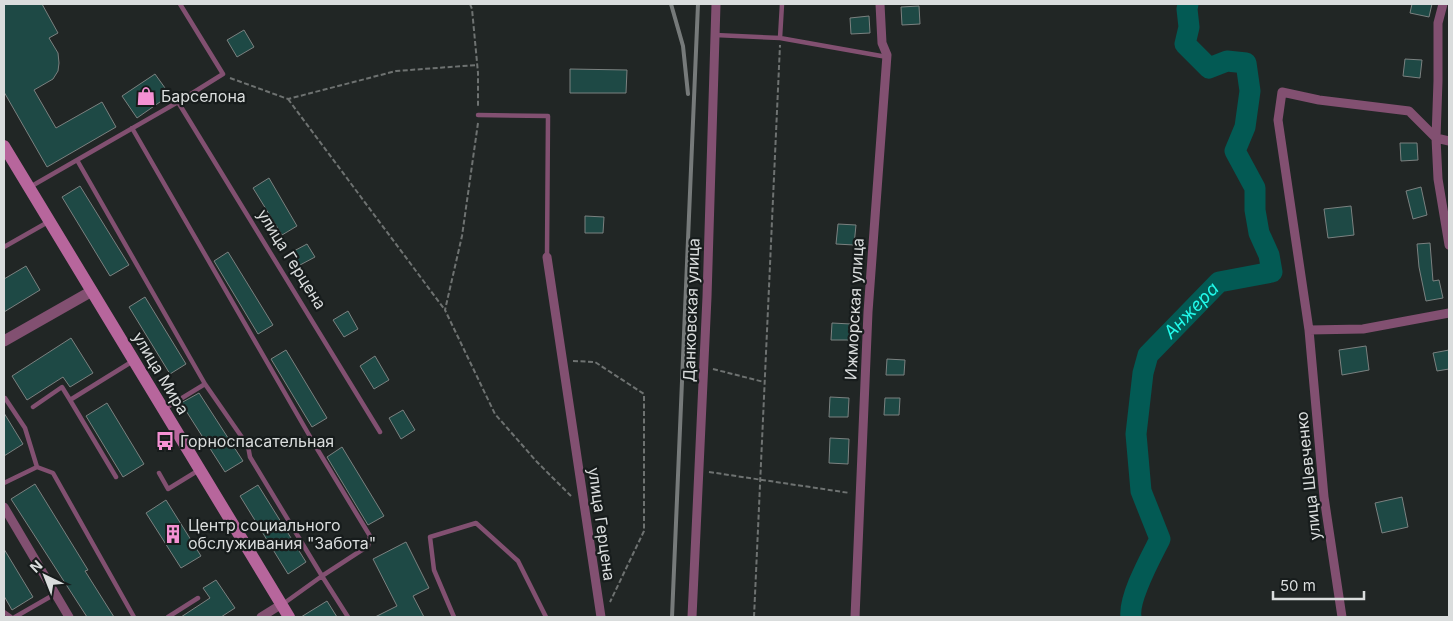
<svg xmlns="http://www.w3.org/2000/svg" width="1453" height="621" font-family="Inter,sans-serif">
<rect width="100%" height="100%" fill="#212625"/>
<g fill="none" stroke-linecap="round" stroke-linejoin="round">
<path stroke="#035a54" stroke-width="21" id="s1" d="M 1131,617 C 1128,598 1151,557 1160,539 L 1141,491 L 1136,434 L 1143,373 L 1148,355 L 1219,282 L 1272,272 L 1269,255 L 1259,233 L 1255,210 L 1255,188 L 1235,151 L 1245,127 L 1250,91 L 1246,63 L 1227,61 L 1209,68 L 1185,44 L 1189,27 L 1187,9 L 1188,4"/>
</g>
<path fill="#1e4945" stroke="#7b8180" d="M 4,4 L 42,4 L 58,33 L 49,38 L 58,53 L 59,63 L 58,71 L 53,79 L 34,90 L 56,128 L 102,102 L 116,127 L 47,167 L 4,92 Z
M 1412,4 L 1432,4 L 1429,17 L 1410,13 Z
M 919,6 L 920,24 L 902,25 L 901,7 Z
M 869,16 L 870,33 L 851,34 L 850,18 Z
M 244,30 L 254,47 L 237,57 L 227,40 Z
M 1405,59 L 1422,60 L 1420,78 L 1403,76 Z
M 570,69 L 627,70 L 626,93 L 570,93 Z
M 155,74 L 170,95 L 137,118 L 122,96 Z
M 1400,143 L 1417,143 L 1418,160 L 1401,161 Z
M 269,178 L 297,226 L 282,235 L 253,188 Z
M 80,186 L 129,265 L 110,276 L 62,197 Z
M 1421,187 L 1427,215 L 1413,219 L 1406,191 Z
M 1351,206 L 1354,235 L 1328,238 L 1324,209 Z
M 585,216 L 604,217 L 603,233 L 585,233 Z
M 838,224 L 856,225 L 854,245 L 836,244 Z
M 1430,243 L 1433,281 L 1439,280 L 1443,298 L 1426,301 L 1419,267 L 1417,244 Z
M 307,244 L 315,257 L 300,265 L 292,252 Z
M 228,252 L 273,325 L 258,334 L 214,261 Z
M 26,266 L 40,290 L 4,312 L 4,279 Z
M 145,297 L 186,364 L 170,374 L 129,307 Z
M 348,311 L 358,329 L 344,337 L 333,320 Z
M 832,323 L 851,324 L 851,340 L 831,340 Z
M 71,338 L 93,373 L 70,387 L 63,377 L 27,400 L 12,376 Z
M 1366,346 L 1369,370 L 1342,375 L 1339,350 Z
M 286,350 L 327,418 L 312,427 L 271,359 Z
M 1449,350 L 1449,369 L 1437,371 L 1433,353 Z
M 375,356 L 389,380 L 374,389 L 360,366 Z
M 887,359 L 905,360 L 904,375 L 886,375 Z
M 199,393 L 243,461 L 225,472 L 181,403 Z
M 830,397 L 849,398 L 848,417 L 829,417 Z
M 885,398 L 900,398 L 899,415 L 884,415 Z
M 107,403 L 144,464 L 123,477 L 86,416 Z
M 403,410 L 415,430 L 401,439 L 389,418 Z
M 4,413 L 23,444 L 4,456 Z
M 830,438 L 849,439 L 848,464 L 829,463 Z
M 342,447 L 384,516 L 368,525 L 327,457 Z
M 35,484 L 88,570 L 85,571 L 114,617 L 87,617 L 11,499 Z
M 258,485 L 306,562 L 288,574 L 240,496 Z
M 1402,497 L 1408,527 L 1382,533 L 1375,503 Z
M 166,500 L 201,556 L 181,568 L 146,513 Z
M 406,542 L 429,588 L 413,596 L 424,617 L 375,617 L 397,606 L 373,559 Z
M 4,549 L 33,597 L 12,610 L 4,596 Z
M 216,580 L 235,608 L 221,617 L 181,617 L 210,598 L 203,588 Z
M 327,601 L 337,617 L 301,617 Z"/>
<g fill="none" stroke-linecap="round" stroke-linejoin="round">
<path stroke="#6e7271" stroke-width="2" stroke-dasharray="5 2.5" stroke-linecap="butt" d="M 470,4 L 472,9 L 478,73 L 478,108
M 230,78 L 288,99 L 396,71 L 477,65
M 288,99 L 445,310
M 478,123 L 462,236 L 445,310 L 495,414 L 537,462 L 571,496
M 573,361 L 595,362 L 644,394 L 644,531 L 610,602
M 713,369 L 764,382
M 709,472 L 850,493
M 754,617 L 780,45"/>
<path stroke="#825071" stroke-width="4.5" d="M 715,35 L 780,38 L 782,4
M 780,38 L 887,57
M 178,102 L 380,432
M 478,115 L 548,116 L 547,257
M 132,128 L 316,447 L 370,536 L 368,546 L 322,576 L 348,617
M 77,160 L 205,384
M 30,187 L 178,102 L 223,74 L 180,4
M 4,247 L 48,222
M 5,398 L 25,428 L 37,467
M 70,400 L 116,477
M 33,407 L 62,387 L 70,400 L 133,361
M 164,409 L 205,384 L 248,446 L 250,457 L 322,576 L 283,604
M 159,473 L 168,489 L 199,470
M 4,483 L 37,467 L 53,473 L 134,617
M 4,612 L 11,617
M 15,617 L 55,594
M 168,617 L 198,598
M 454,617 L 434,570 L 430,537 L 476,523 L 518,561 L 546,617"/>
<path stroke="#825071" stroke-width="9" d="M 1443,4 L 1438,23 L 1438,81 L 1436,138 L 1438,179 L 1449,245
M 547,257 L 601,617
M 1309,330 L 1363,329 L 1449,313
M 4,507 L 69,617
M 261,617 L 282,604
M 692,617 L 707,297 L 716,4
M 855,617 L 868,312 L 887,55 L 882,43 L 880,4
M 1342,617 L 1324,497 L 1309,330 L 1278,120 L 1282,92 L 1319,100 L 1409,111 L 1436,138 L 1449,141"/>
<path stroke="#825071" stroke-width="11" d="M 4,341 L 92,291"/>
<path stroke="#b7669c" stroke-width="12" d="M 4,146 L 289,617"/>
<path stroke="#767a7a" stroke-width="4" d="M 671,4 L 683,46 L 688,94
M 672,617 L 698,4"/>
</g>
<defs>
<g id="shop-bare" transform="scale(1.5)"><path d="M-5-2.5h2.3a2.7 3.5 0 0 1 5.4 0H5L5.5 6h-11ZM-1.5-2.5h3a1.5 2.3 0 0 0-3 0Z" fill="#f491d3" stroke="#171c1c" stroke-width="2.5" paint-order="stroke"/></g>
<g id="bus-bare" transform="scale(1.5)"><path d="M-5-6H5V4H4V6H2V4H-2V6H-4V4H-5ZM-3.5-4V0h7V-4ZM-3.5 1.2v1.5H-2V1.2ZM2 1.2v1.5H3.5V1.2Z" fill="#f491d3" stroke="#171c1c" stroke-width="2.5" paint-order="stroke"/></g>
<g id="building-bare" transform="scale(1.5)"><path d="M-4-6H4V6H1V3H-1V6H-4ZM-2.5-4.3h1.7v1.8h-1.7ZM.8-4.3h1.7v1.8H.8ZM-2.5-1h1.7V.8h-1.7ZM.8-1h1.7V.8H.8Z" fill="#f491d3" stroke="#171c1c" stroke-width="2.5" paint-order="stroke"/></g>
</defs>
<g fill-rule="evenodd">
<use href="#shop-bare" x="146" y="96"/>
<use href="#bus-bare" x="165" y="441"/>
<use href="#building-bare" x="173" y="534"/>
</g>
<g text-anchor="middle" stroke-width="4.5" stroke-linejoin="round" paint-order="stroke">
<g font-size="16" fill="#dadddd" stroke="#171c1c" text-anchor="start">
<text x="161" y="102">Барселона</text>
<text x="180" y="447">Горноспасательная</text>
<text x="188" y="531">Центр социального<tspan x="188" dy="18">обслуживания "Забота"</tspan></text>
</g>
<g font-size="16" fill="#dadddd" stroke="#171c1c">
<text transform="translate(292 259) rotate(58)" y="6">улица Герцена</text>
<text transform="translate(854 309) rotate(-87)" y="6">Ижморская улица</text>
<text transform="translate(691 310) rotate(-88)" y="6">Данковская улица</text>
<text transform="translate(161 373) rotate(59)" y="6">улица Мира</text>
<text transform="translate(1308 476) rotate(-96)" y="6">улица Шевченко</text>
<text transform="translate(602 524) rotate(82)" y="6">улица Герцена</text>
</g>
<g font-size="18" font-style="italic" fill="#21f9ea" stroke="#171c1c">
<text dy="6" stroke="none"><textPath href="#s1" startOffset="335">Анжера</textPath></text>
</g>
</g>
<rect width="1453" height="621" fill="none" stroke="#dadddd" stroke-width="10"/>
<g transform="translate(45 576) rotate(317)" stroke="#171c1c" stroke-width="4" paint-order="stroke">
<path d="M0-4L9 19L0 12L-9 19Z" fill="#dadddd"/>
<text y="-8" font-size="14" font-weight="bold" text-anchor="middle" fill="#dadddd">N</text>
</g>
<path d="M1273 591v8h91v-8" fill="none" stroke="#dadddd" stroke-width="2.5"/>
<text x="1280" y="591" font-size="15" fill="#dadddd" stroke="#171c1c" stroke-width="4" paint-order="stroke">50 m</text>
</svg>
